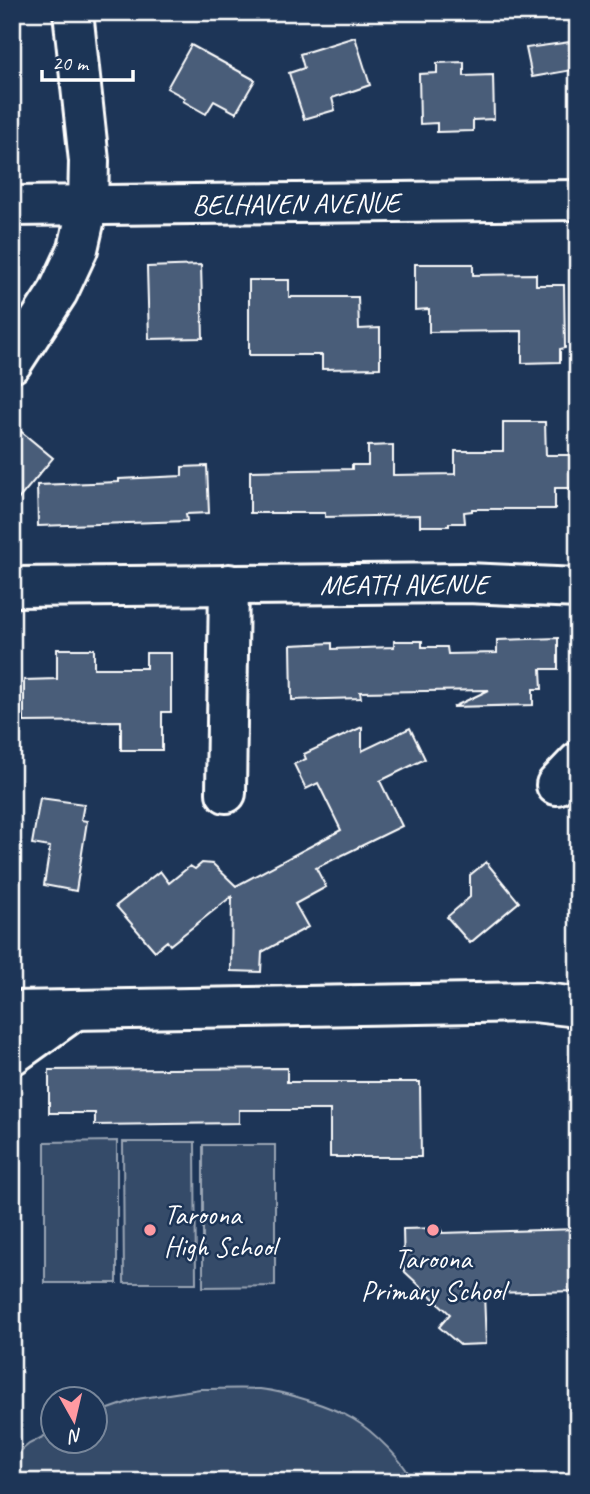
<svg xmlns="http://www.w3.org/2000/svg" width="590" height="1494" font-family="Caveat,sans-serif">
<rect width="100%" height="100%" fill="#1d3557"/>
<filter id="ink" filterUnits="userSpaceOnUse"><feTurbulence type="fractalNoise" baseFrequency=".0143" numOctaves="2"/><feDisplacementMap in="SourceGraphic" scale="14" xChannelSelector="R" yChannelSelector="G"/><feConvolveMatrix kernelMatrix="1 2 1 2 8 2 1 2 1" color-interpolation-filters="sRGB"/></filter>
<g filter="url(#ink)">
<path fill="#364b69" stroke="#9aa5b4" stroke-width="2" d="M 117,1141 L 117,1283 L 45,1283 L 45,1142 Z
M 123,1142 L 195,1142 L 196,1283 L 124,1283 Z
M 203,1145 L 275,1145 L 275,1286 L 203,1287 Z
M 200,1389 C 220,1389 240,1388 260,1389 C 286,1392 331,1406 353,1419 C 372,1430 405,1462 413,1482 L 12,1482 L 12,1458 L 29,1444 L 52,1432 L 52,1442 L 94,1442 L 95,1414 L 137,1399 Z"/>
<path fill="#4a5d79" stroke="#fff" stroke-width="2" d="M 355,37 L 370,85 L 332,98 L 335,110 L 304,119 L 289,73 L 304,68 L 300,54 Z
M 578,41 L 578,69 L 532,77 L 526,48 Z
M 191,45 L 255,80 L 236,113 L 214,101 L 206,114 L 183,101 L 185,98 L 167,88 Z
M 464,62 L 464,76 L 493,75 L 494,119 L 473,120 L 473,131 L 437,132 L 437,123 L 420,124 L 419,74 L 437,73 L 437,63 Z
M 415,264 L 473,264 L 473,275 L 536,274 L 536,285 L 564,285 L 565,348 L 560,349 L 560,362 L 522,363 L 522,331 L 429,332 L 429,309 L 415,310 Z
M 201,265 L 203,338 L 149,339 L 147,267 Z
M 249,280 L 289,280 L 289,297 L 358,297 L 359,329 L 380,328 L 380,368 L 322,369 L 322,355 L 249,355 Z
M 503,422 L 545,422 L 546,455 L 573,455 L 573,488 L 555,488 L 555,509 L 472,509 L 472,511 L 464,512 L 465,523 L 449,523 L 449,526 L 420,526 L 420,515 L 325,517 L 325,513 L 250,513 L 250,471 L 352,469 L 352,465 L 368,465 L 368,446 L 393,445 L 393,475 L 455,474 L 455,451 L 503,451 Z
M 12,424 L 53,458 L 12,507 Z
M 207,466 L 209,513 L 186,514 L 187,521 L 38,526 L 37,485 L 119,482 L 119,479 L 182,476 L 182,467 Z
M 558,638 L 558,669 L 541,669 L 542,689 L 533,689 L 533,705 L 453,707 L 489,690 L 360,692 L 361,698 L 292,700 L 291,645 L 332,643 L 332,649 L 394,647 L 394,641 L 422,641 L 422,647 L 447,647 L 448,654 L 497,653 L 497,640 Z
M 57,649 L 94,649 L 94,668 L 146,668 L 146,653 L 171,653 L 171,712 L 162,712 L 162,750 L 121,750 L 121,721 L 24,722 L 24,680 L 57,679 Z
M 362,727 L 362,751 L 410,728 L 425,759 L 380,781 L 402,826 L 316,868 L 326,887 L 295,904 L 308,927 L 262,952 L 261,972 L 231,971 L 232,896 L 170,945 L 167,941 L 155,951 L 116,906 L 160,871 L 169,883 L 190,866 L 195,869 L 202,863 L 213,864 L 236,886 L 341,830 L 318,783 L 306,789 L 294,764 L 306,759 L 304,754 Z
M 40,798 L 84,804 L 81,820 L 87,821 L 76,891 L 44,885 L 50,847 L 32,844 Z
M 486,862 L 519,902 L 470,943 L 447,917 L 470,897 L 470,875 Z
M 287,1068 L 287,1082 L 420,1082 L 421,1157 L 330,1157 L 330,1110 L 239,1110 L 239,1123 L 95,1125 L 95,1113 L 49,1113 L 49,1070 Z
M 441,1228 L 442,1233 L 578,1229 L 578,1291 L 484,1293 L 486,1344 L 460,1345 L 439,1327 L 450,1314 L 404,1271 L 403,1229 Z"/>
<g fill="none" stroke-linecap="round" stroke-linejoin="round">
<g stroke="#fff" stroke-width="44">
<g id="minor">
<path id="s1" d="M 12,206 L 578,200"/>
<path d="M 12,363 L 58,292 L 78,249 L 88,205 L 89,161 L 73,12"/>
<path id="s2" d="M 12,587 L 467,583 L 578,588"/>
<path d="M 556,785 L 578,762"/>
<path d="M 226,793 L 229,584"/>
<path d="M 12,1011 L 534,1002 L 578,1007"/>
<path d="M 12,1055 L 75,1010"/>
</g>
</g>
<use href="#minor" stroke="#1d3557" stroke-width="38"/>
</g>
</g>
<g fill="#ff9aa2" stroke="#1d3557" stroke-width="2.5">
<circle cx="150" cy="1230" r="7"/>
<circle cx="433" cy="1230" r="7"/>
</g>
<g text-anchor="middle" stroke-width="5" stroke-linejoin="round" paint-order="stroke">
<g font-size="28" fill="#fff" stroke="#1d3557">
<text dy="10" stroke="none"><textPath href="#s1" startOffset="284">BELHAVEN AVENUE</textPath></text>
<text dy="10" stroke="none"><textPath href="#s2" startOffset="392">MEATH AVENUE</textPath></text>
</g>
<g font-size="28" fill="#fff" stroke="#1d3557" text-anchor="start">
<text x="164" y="1224">Taroona<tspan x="164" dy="32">High School</tspan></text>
<text x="433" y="1268" text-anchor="middle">Taroona<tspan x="433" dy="32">Primary School</tspan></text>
</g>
</g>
<rect width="590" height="1494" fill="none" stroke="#1d3557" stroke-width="42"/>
<rect x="21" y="21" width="548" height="1452" fill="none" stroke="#fff" stroke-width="2.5" filter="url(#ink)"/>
<g transform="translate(74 1420) rotate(172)"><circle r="33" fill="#1d3557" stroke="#77869a" stroke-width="2"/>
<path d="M0-5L12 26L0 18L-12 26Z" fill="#ff9aa2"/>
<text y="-10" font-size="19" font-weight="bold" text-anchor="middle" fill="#ffffff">N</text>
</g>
<path d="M42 70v10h91v-10" fill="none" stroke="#ffffff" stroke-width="3.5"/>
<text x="52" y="70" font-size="21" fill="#ffffff" stroke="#1d3557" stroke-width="5" paint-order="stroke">20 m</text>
</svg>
